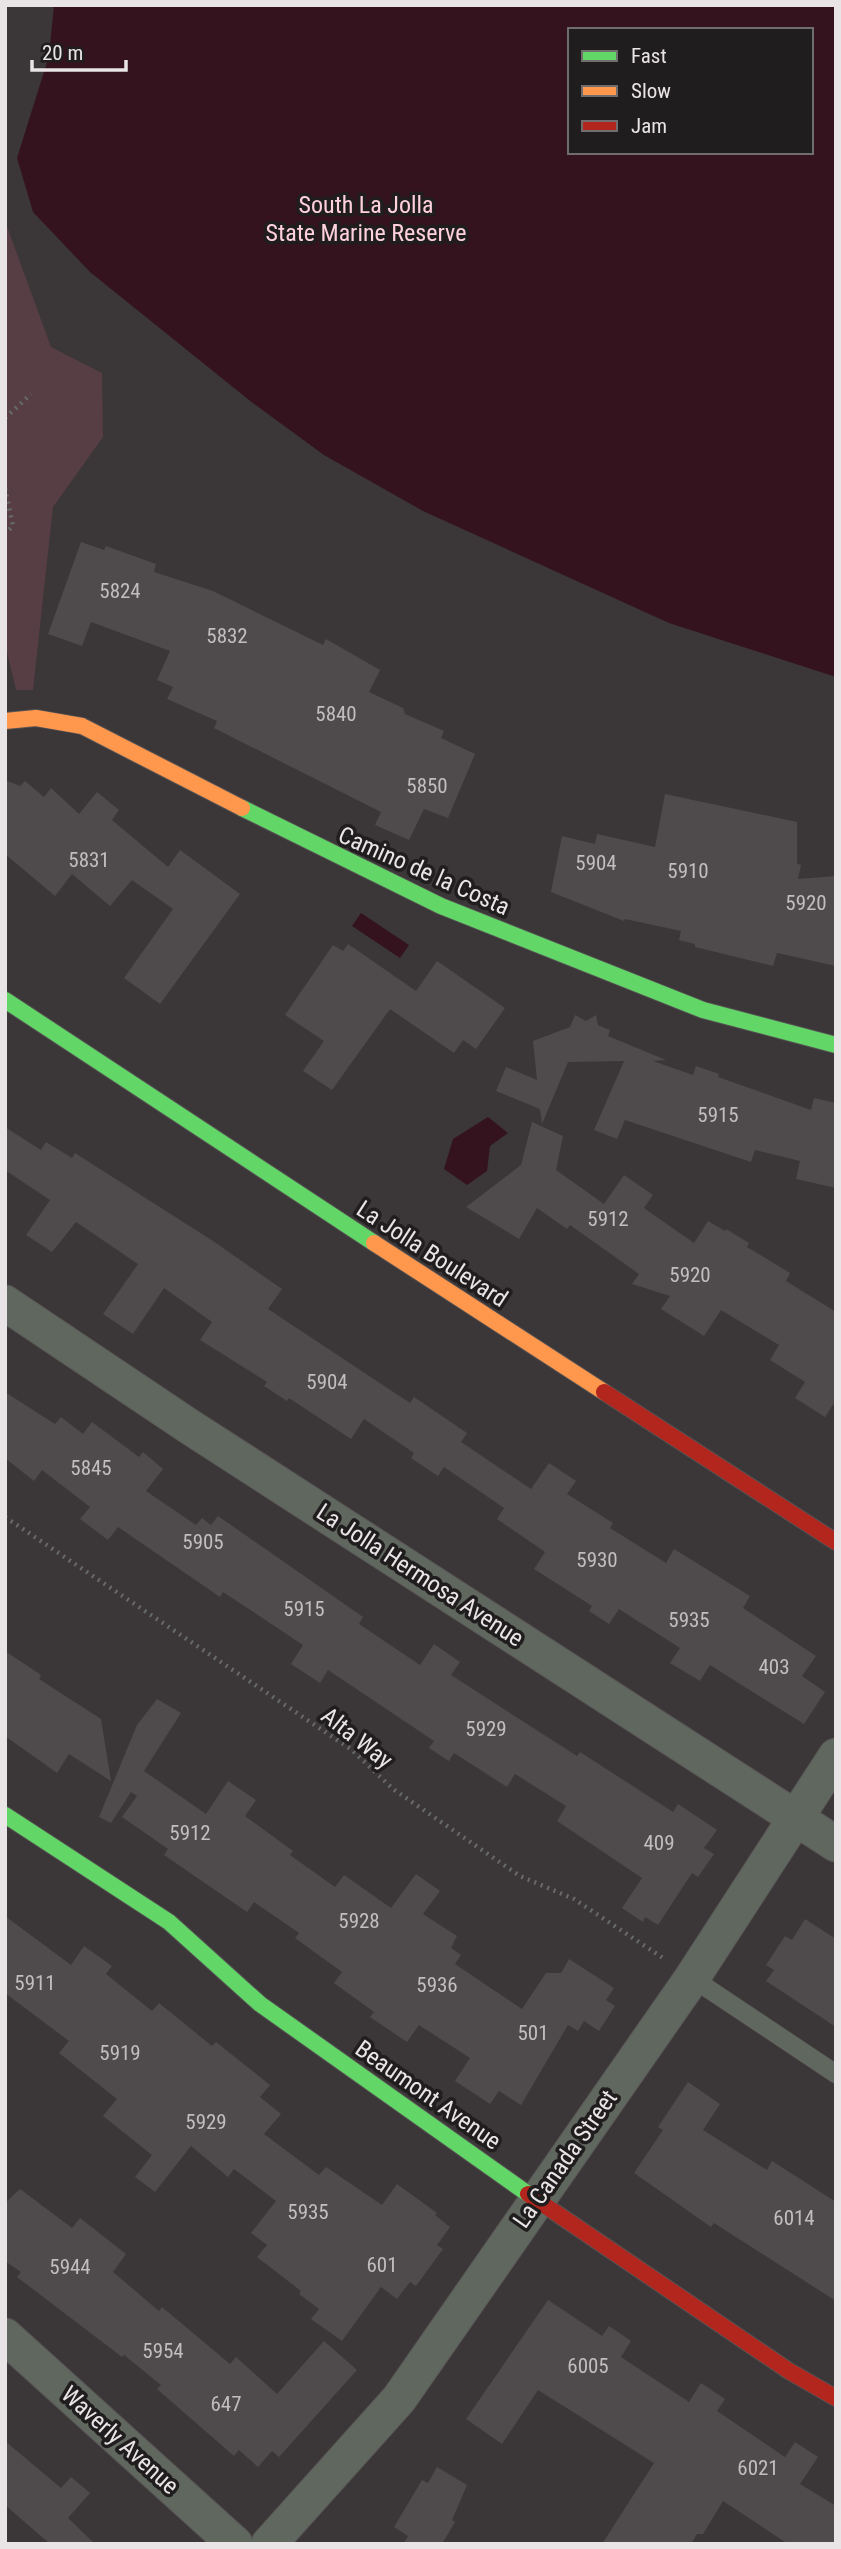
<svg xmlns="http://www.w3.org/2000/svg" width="841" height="2549" font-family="'Roboto Condensed',sans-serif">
<rect width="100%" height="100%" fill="#3b3637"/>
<path fill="#573d44" d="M 5,221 L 51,347 L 102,373 L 103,437 L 53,507 L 33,690 L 16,690 L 5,644 Z"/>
<path fill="#34131f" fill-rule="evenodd" d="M 54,5 L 836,5 L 836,677 L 669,623 L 423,511 L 324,455 L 249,400 L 90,272 L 33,212 L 17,158 L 49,56 ZM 570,30 L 811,30 L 811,152 L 570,152 Z
M 361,913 L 409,945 L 400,958 L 352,926 Z
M 488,1117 L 508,1133 L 490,1146 L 487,1171 L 467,1185 L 444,1169 L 453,1139 Z"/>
<path fill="#4f4b4c" d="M 81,542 L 104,550 L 106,546 L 156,564 L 154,572 L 213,591 L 323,645 L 326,639 L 380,670 L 369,692 L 403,708 L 405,714 L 444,731 L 441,738 L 475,754 L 448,818 L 424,809 L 409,840 L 375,825 L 381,812 L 214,728 L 217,721 L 167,699 L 173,687 L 157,680 L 170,651 L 91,622 L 82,646 L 48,634 Z
M 5,780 L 20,786 L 25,781 L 44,797 L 51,788 L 79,814 L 97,792 L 119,810 L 112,820 L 168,867 L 180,850 L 240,894 L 160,1004 L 124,978 L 173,909 L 132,880 L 110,906 L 72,874 L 55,896 L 5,854 Z
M 665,794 L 797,822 L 797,864 L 801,865 L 798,879 L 836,876 L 836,966 L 777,953 L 773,966 L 695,947 L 695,944 L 679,940 L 681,931 L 625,919 L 624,921 L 551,892 L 562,836 L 595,844 L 597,834 L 655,847 Z
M 348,944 L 416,991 L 437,961 L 505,1008 L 476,1049 L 463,1040 L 454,1053 L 390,1009 L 332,1090 L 303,1071 L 324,1041 L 285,1015 L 333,945 L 343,951 Z
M 575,1015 L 586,1021 L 596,1015 L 598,1025 L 610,1030 L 608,1036 L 666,1060 L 653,1061 L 693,1075 L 696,1066 L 719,1074 L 718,1077 L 811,1110 L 814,1098 L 836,1103 L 836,1188 L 796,1179 L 800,1161 L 755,1150 L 751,1162 L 625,1120 L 617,1139 L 594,1130 L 624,1061 L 568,1062 L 542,1124 L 540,1109 L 496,1091 L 506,1067 L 537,1080 L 533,1041 L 570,1027 Z
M 532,1122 L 563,1136 L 556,1170 L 604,1204 L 624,1175 L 653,1195 L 644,1208 L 694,1243 L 708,1221 L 725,1231 L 726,1229 L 749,1243 L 747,1247 L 790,1273 L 786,1281 L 836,1312 L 836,1400 L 825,1417 L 795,1398 L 805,1382 L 770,1360 L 779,1345 L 721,1310 L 704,1336 L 661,1309 L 670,1296 L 632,1284 L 639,1274 L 570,1225 L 567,1229 L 537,1208 L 519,1239 L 466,1207 L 521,1165 Z
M 5,1127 L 41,1150 L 46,1142 L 72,1158 L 75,1153 L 213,1241 L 282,1289 L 268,1309 L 410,1403 L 414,1397 L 467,1433 L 461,1442 L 531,1489 L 549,1463 L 576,1481 L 567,1494 L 613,1523 L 610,1528 L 666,1563 L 674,1549 L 750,1596 L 743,1608 L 816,1656 L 802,1676 L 825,1692 L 804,1724 L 710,1665 L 700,1681 L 670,1663 L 680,1648 L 619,1609 L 609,1624 L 589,1611 L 592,1606 L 534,1569 L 545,1552 L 497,1519 L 504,1508 L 444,1467 L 438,1476 L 411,1458 L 414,1453 L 364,1419 L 351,1439 L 289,1398 L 287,1401 L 264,1386 L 267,1382 L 200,1340 L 212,1322 L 164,1288 L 133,1334 L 103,1314 L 138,1264 L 76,1222 L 52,1252 L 26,1235 L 50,1200 L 5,1170 Z
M 5,1392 L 55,1424 L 61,1417 L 83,1434 L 92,1422 L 139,1457 L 143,1452 L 163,1469 L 146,1491 L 196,1525 L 202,1518 L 211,1525 L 218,1516 L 363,1617 L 359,1624 L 420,1665 L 434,1644 L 460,1662 L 451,1675 L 577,1756 L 580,1752 L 673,1812 L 678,1804 L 717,1830 L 704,1848 L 714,1854 L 698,1877 L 692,1873 L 658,1925 L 645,1917 L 643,1922 L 622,1908 L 642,1878 L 557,1821 L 566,1806 L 515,1774 L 507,1787 L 454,1753 L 449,1761 L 429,1748 L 434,1741 L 328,1670 L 320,1683 L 291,1664 L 303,1645 L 223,1592 L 220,1597 L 118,1527 L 108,1540 L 80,1519 L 90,1507 L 42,1470 L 34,1481 L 5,1458 Z
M 5,1651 L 41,1675 L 39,1679 L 101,1719 L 111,1781 L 69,1754 L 57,1773 L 5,1736 Z
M 157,1699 L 181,1713 L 144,1771 L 206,1814 L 228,1781 L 256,1800 L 245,1816 L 293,1851 L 290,1855 L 335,1887 L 344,1875 L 391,1908 L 416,1874 L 440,1891 L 423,1914 L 457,1936 L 451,1948 L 461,1955 L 455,1964 L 522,2009 L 546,1973 L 561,1973 L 569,1959 L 614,1988 L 606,2000 L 615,2006 L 599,2031 L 584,2021 L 578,2031 L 568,2025 L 521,2105 L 499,2091 L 490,2104 L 455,2081 L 470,2058 L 419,2025 L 407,2042 L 370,2017 L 374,2012 L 334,1983 L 342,1972 L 295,1938 L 299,1933 L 254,1902 L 247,1912 L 164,1855 L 168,1849 L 122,1817 L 137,1796 L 131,1792 L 111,1823 L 99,1817 L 137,1725 Z
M 5,1916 L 71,1965 L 84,1946 L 112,1966 L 106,1974 L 152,2011 L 159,2003 L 212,2046 L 216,2042 L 270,2085 L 260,2097 L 281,2114 L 264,2134 L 319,2175 L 326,2167 L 382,2205 L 397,2184 L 437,2213 L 435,2215 L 450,2227 L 437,2245 L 443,2249 L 416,2286 L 410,2282 L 397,2299 L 381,2287 L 342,2341 L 311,2319 L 319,2309 L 299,2294 L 301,2291 L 257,2257 L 267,2245 L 251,2233 L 276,2201 L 234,2169 L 228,2177 L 191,2146 L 155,2192 L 135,2177 L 152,2155 L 103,2116 L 117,2099 L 59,2053 L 69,2041 L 5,1993 Z
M 805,1919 L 836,1939 L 836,2027 L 766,1981 L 774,1970 L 766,1965 L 785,1936 L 792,1940 Z
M 688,2082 L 720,2104 L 703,2130 L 767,2170 L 772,2161 L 836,2202 L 836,2301 L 714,2223 L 711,2227 L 634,2173 L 663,2130 L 658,2127 Z
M 20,2189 L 72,2228 L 80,2218 L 126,2254 L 113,2272 L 159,2311 L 162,2307 L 230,2364 L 236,2357 L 277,2394 L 324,2341 L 357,2370 L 279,2457 L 272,2451 L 258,2467 L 239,2450 L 234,2456 L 157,2389 L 161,2385 L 124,2355 L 122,2357 L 17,2277 L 21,2272 L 5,2261 L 5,2203 Z
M 548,2300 L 602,2336 L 609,2326 L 631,2341 L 621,2357 L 689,2402 L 701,2383 L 725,2399 L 717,2411 L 785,2457 L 795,2442 L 818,2457 L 800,2484 L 836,2506 L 836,2544 L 788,2544 L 723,2501 L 703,2534 L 697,2534 L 691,2544 L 602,2544 L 654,2463 L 538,2390 L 502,2444 L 466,2419 Z
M 5,2441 L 61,2488 L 71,2477 L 90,2493 L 68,2518 L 95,2544 L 50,2544 L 5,2505 Z
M 437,2467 L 467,2485 L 452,2520 L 455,2522 L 442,2544 L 403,2544 L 408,2536 L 394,2527 L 422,2480 L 428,2483 Z"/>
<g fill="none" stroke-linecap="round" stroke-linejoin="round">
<g stroke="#565354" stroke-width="19">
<path id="lane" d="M 692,1978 L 836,2074"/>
</g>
<g stroke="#565354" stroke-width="37">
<path id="street" d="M 5,1303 L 190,1427 L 836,1844
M 5,2336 L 235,2544
M 269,2544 L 399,2399 L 692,1978 L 836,1756"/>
</g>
<g stroke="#565354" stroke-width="18">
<path id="fast" d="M 242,808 L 441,906 L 703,1010 L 836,1045
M 5,1000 L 374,1243
M 5,1815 L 169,1922 L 260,2004 L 528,2194"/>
</g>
<g stroke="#565354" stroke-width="18">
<path id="slow" d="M 5,721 L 36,718 L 82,726 L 242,808
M 374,1243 L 604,1392"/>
</g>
<g stroke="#565354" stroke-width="18">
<path id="jam" d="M 604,1392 L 836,1542
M 528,2194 L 789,2371 L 836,2398"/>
</g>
<path stroke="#676b67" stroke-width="4.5" stroke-dasharray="2 5" stroke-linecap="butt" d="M 5,418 L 31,394
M 5,488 L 13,526 L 5,534
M 5,1517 L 352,1750 L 393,1789 L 520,1876 L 574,1899 L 666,1960"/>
<use href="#lane" stroke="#60675f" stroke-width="18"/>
<use href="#street" stroke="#60675f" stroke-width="35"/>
<use href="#fast" stroke="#63d668" stroke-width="16"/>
<use href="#slow" stroke="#ff974d" stroke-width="16"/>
<use href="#jam" stroke="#b3261e" stroke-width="16"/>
</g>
<g text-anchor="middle" stroke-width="7" stroke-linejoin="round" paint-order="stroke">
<g font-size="21" fill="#c2bebf">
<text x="120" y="598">5824</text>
<text x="227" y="643">5832</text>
<text x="336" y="721">5840</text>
<text x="427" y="793">5850</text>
<text x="89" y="867">5831</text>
<text x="596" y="870">5904</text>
<text x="688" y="878">5910</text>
<text x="806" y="910">5920</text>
<text x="718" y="1122">5915</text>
<text x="608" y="1226">5912</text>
<text x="690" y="1282">5920</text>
<text x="327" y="1389">5904</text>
<text x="91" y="1475">5845</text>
<text x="203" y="1549">5905</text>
<text x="597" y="1567">5930</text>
<text x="304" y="1616">5915</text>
<text x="689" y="1627">5935</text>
<text x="774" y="1674">403</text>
<text x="486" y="1736">5929</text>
<text x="190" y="1840">5912</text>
<text x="659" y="1850">409</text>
<text x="359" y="1928">5928</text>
<text x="35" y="1990">5911</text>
<text x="437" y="1992">5936</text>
<text x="533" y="2040">501</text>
<text x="120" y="2060">5919</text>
<text x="206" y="2129">5929</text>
<text x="308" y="2219">5935</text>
<text x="794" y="2225">6014</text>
<text x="382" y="2272">601</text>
<text x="70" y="2274">5944</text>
<text x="163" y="2358">5954</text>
<text x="588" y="2373">6005</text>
<text x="226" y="2411">647</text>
<text x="758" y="2475">6021</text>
</g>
<g font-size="24" fill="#fed1dd" stroke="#201d1e">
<text x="366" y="213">South La Jolla<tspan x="366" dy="28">State Marine Reserve</tspan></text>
</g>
<g font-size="24" fill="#e9e4e5" stroke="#201d1e">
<text transform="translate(424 871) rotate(24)" y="8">Camino de la Costa</text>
<text transform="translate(432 1254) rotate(33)" y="8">La Jolla Boulevard</text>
<text transform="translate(420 1575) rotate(33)" y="8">La Jolla Hermosa Avenue</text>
<text transform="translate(357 1738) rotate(38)" y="8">Alta Way</text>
<text transform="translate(428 2095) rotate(35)" y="8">Beaumont Avenue</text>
<text transform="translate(565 2159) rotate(-55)" y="8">La Canada Street</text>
<text transform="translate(120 2440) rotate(42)" y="8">Waverly Avenue</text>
</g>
</g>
<rect width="841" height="2549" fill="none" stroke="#e9e4e5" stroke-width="14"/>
<rect x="568" y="28" width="245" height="126" fill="#201d1e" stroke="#706d6e" stroke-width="2"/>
<rect x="582" y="51" width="35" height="10" fill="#63d668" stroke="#706d6e" stroke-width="2"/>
<text x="631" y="63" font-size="21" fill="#e9e4e5">Fast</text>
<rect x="582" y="86" width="35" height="10" fill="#ff974d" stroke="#706d6e" stroke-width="2"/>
<text x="631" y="98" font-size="21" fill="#e9e4e5">Slow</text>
<rect x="582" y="121" width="35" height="10" fill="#b3261e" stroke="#706d6e" stroke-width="2"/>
<text x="631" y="133" font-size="21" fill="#e9e4e5">Jam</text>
<path d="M32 60v10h94v-10" fill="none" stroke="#e9e4e5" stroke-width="3.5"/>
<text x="42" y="60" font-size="21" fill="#e9e4e5" stroke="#201d1e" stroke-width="5" paint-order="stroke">20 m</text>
</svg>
